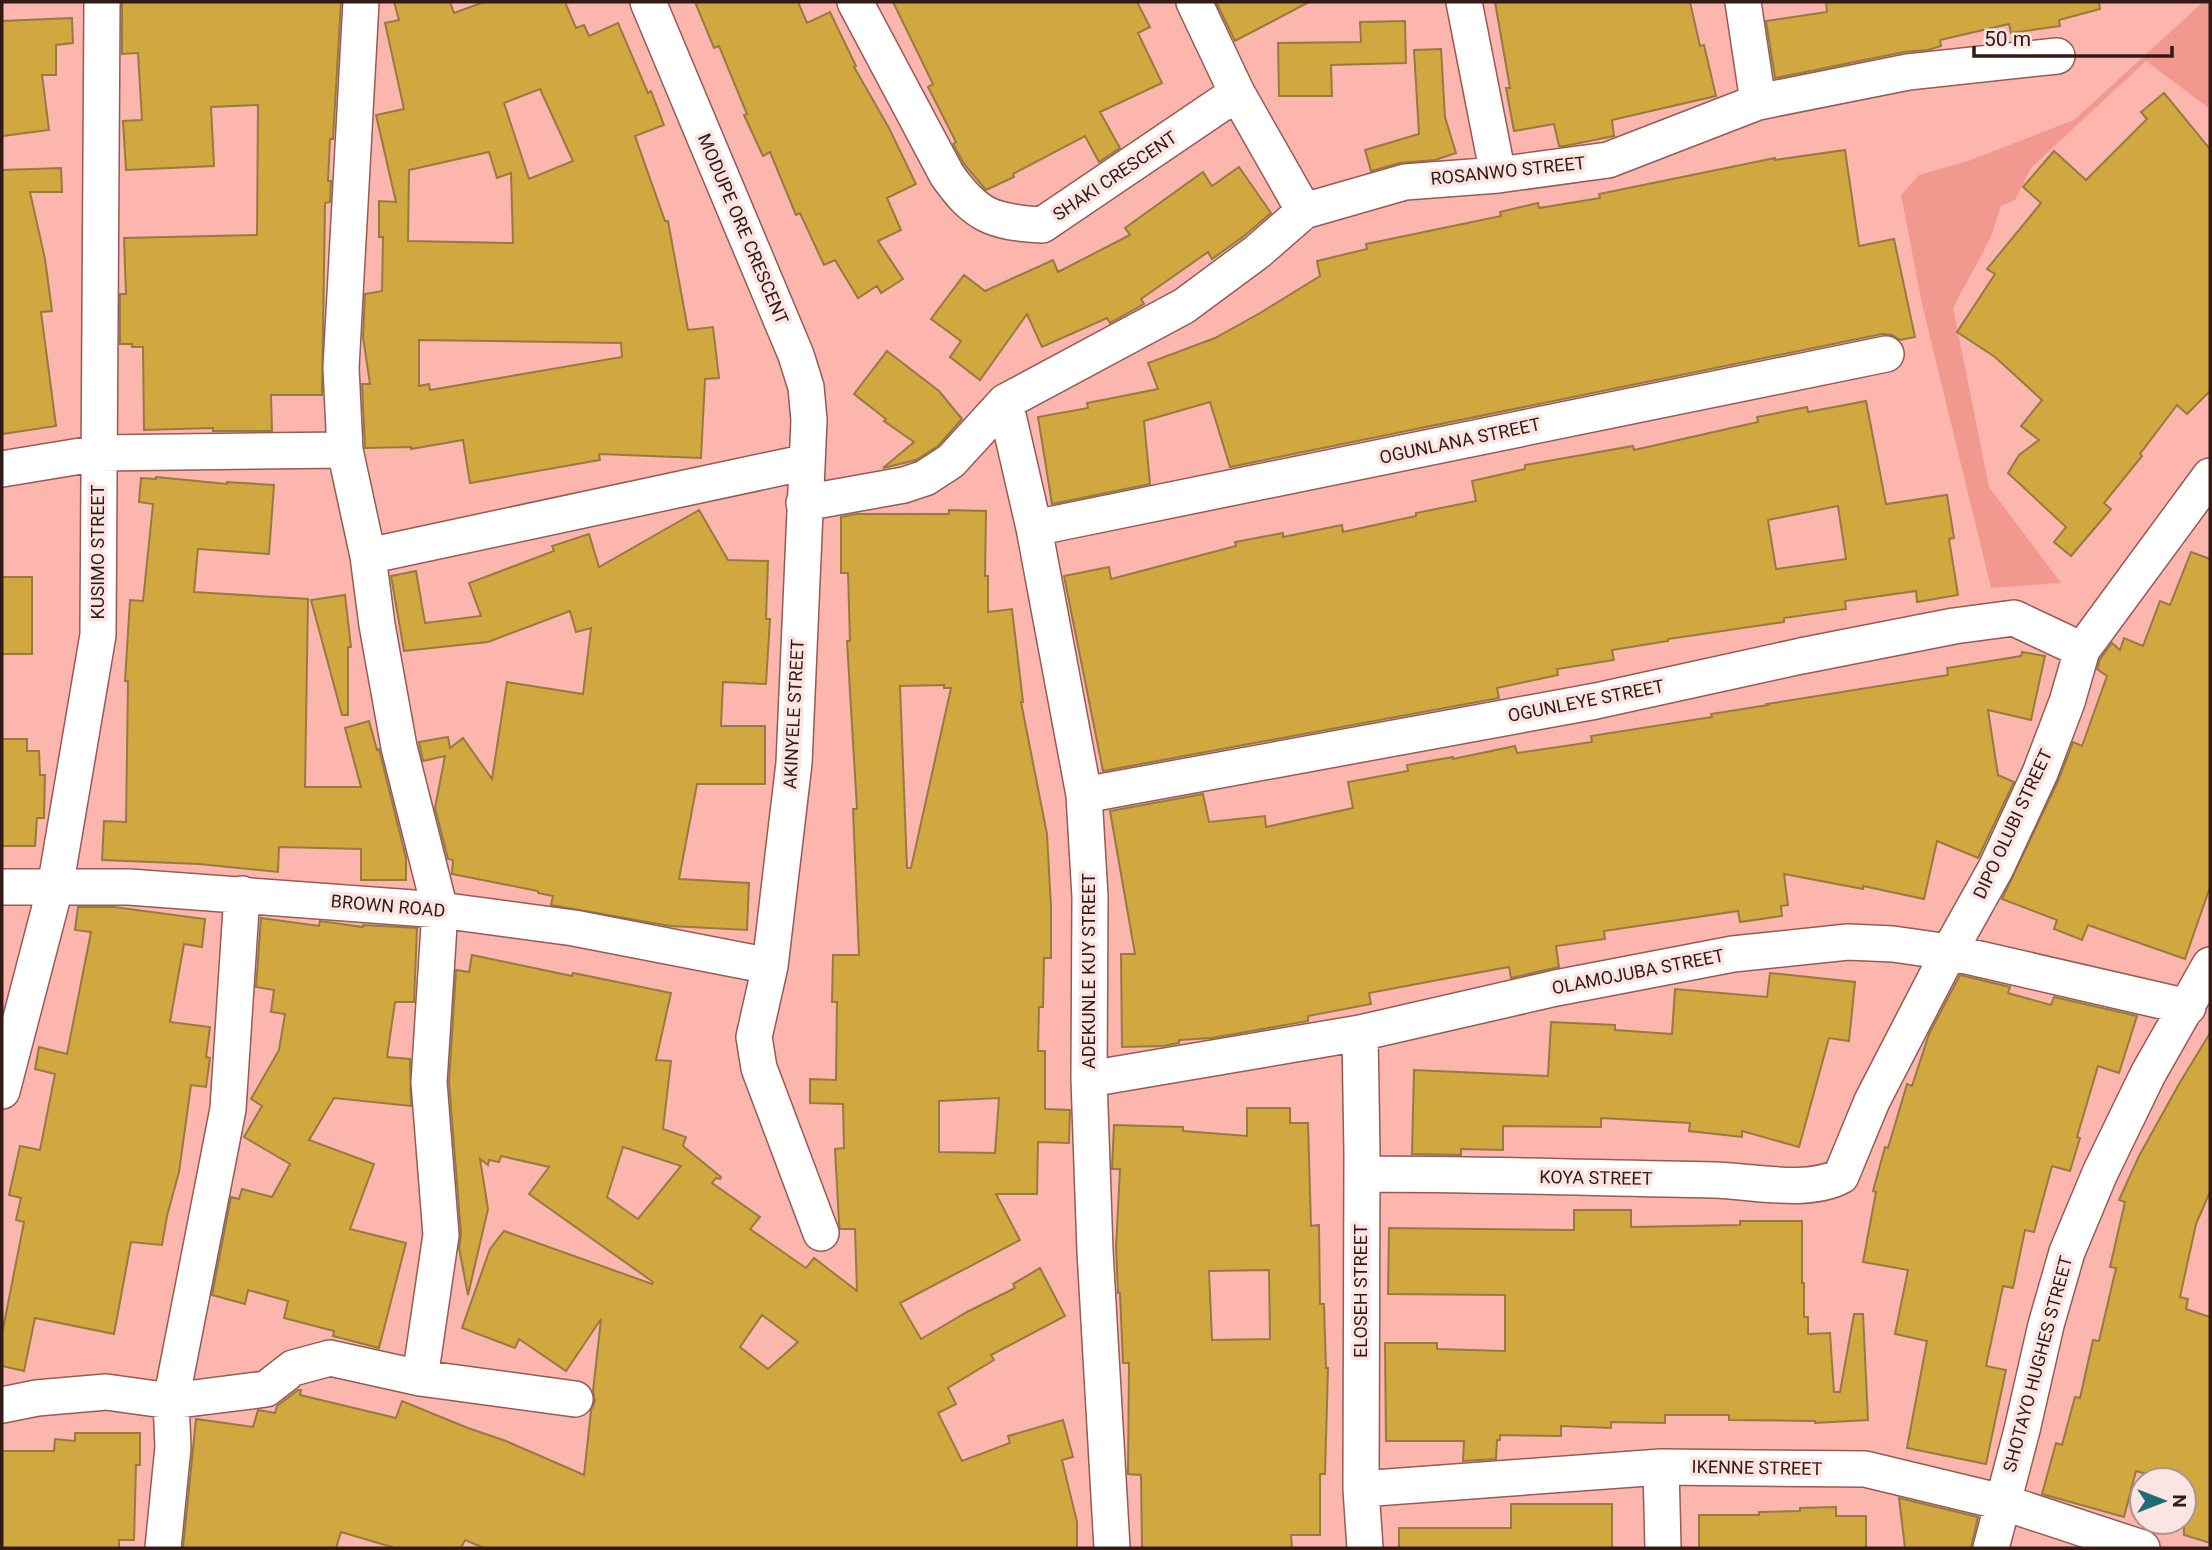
<svg xmlns="http://www.w3.org/2000/svg" width="2212" height="1550" font-family="Roboto,sans-serif">
<rect width="100%" height="100%" fill="#fcb6ae"/>
<path fill="#f2998f" d="M 2203,2 L 2210,2 L 2210,109 L 2146,61 L 2031,168 L 2015,200 L 2001,206 L 1991,237 L 1953,308 L 1989,487 L 2061,583 L 1991,588 L 1922,304 L 1901,195 L 1919,175 L 1968,161 L 2074,120 Z"/>
<path fill="#d1a73f" stroke="#947b42" stroke-width="2" fill-rule="evenodd" d="M 122,2 L 341,2 L 333,139 L 330,139 L 328,181 L 331,181 L 330,202 L 325,203 L 322,395 L 271,395 L 272,431 L 213,431 L 213,428 L 144,430 L 143,347 L 132,347 L 132,344 L 120,344 L 120,294 L 126,294 L 124,238 L 257,235 L 258,105 L 211,107 L 214,166 L 126,170 L 123,121 L 142,120 L 138,53 L 122,54 Z
M 394,2 L 450,2 L 454,13 L 484,2 L 565,2 L 576,28 L 584,25 L 589,36 L 618,23 L 648,93 L 651,91 L 664,125 L 635,136 L 665,221 L 668,221 L 688,330 L 713,327 L 719,378 L 705,379 L 701,458 L 599,454 L 600,460 L 470,483 L 463,440 L 411,449 L 411,447 L 365,448 L 362,384 L 370,384 L 363,337 L 365,294 L 382,291 L 383,237 L 379,237 L 379,201 L 396,202 L 376,115 L 404,109 L 385,23 L 399,20 ZM 540,89 L 573,161 L 529,179 L 504,103 ZM 489,152 L 497,178 L 511,173 L 513,243 L 408,241 L 409,170 ZM 419,340 L 621,343 L 622,357 L 430,390 L 429,384 L 419,386 Z
M 695,2 L 798,2 L 807,23 L 830,12 L 856,66 L 854,67 L 889,128 L 916,184 L 887,198 L 901,230 L 878,241 L 903,279 L 881,293 L 877,286 L 858,298 L 835,260 L 824,265 L 800,213 L 796,215 L 770,152 L 763,156 L 744,115 L 747,114 L 719,46 L 714,48 Z
M 893,2 L 1137,2 L 1150,27 L 1138,33 L 1162,83 L 1100,112 L 1120,148 L 1099,162 L 1085,136 L 1013,174 L 1014,177 L 986,190 L 964,164 L 953,144 L 956,142 L 928,87 L 933,84 Z
M 1216,2 L 1309,2 L 1235,41 Z
M 1495,2 L 1690,2 L 1700,46 L 1704,45 L 1716,96 L 1612,120 L 1614,136 L 1565,146 L 1559,146 L 1554,124 L 1514,131 L 1506,88 L 1510,88 Z
M 1826,2 L 2099,2 L 2100,9 L 2059,20 L 2060,26 L 2011,33 L 2009,24 L 1940,40 L 1941,46 L 1928,50 L 1904,52 L 1775,78 L 1766,21 L 1827,12 Z
M 72,18 L 73,43 L 56,45 L 56,75 L 42,75 L 49,130 L 2,136 L 2,21 Z
M 1405,21 L 1406,63 L 1331,65 L 1332,96 L 1279,96 L 1278,43 L 1361,42 L 1360,22 Z
M 1441,49 L 1445,117 L 1456,153 L 1435,160 L 1400,163 L 1371,171 L 1365,150 L 1419,134 L 1414,50 Z
M 2164,93 L 2210,149 L 2210,391 L 2187,414 L 2177,405 L 2140,454 L 2142,456 L 2104,503 L 2111,509 L 2071,556 L 2054,542 L 2066,527 L 2008,473 L 2019,455 L 2039,440 L 2021,426 L 2042,400 L 1995,357 L 1957,332 L 1995,274 L 1987,269 L 2041,203 L 2023,187 L 2054,151 L 2086,180 L 2147,119 L 2141,112 Z
M 1845,150 L 1859,246 L 1894,239 L 1915,337 L 1900,340 L 1892,335 L 1882,334 L 1230,467 L 1210,402 L 1144,421 L 1150,484 L 1052,504 L 1038,417 L 1088,408 L 1087,403 L 1158,389 L 1148,363 L 1215,338 L 1260,313 L 1320,276 L 1317,261 L 1367,249 L 1366,244 L 1501,216 L 1500,212 L 1538,203 L 1539,208 L 1600,198 L 1599,194 L 1775,158 L 1775,160 Z
M 1239,167 L 1271,213 L 1244,236 L 1212,259 L 1208,252 L 1141,299 L 1144,304 L 1110,323 L 1107,318 L 1042,347 L 1027,314 L 980,380 L 950,357 L 961,341 L 931,319 L 964,275 L 985,291 L 1053,260 L 1058,272 L 1130,235 L 1125,228 L 1203,172 L 1212,186 Z
M 61,168 L 62,192 L 30,192 L 45,259 L 52,311 L 41,312 L 56,426 L 2,434 L 2,170 Z
M 887,351 L 939,391 L 962,419 L 938,446 L 916,460 L 883,468 L 914,442 L 884,421 L 886,419 L 854,394 Z
M 1866,401 L 1886,504 L 1947,495 L 1954,538 L 1949,539 L 1958,595 L 1917,602 L 1916,591 L 1845,601 L 1846,609 L 1784,618 L 1784,622 L 1668,639 L 1668,641 L 1612,650 L 1614,660 L 1557,669 L 1558,675 L 1497,688 L 1499,698 L 1103,771 L 1064,576 L 1109,567 L 1111,579 L 1236,546 L 1235,542 L 1283,533 L 1283,537 L 1342,525 L 1343,532 L 1416,516 L 1416,513 L 1476,501 L 1472,481 L 1525,469 L 1525,465 L 1633,446 L 1634,450 L 1758,422 L 1757,417 L 1807,407 L 1808,412 ZM 1838,506 L 1846,559 L 1776,569 L 1768,520 Z
M 156,477 L 227,484 L 227,482 L 274,485 L 269,554 L 198,549 L 194,592 L 308,599 L 305,787 L 361,787 L 345,728 L 369,721 L 377,750 L 379,749 L 406,858 L 406,880 L 361,880 L 361,849 L 279,847 L 278,872 L 199,864 L 102,860 L 104,821 L 126,822 L 128,681 L 125,681 L 130,600 L 143,601 L 153,504 L 139,502 L 141,478 L 156,479 Z
M 699,510 L 728,560 L 768,561 L 766,619 L 770,619 L 766,684 L 723,682 L 721,726 L 765,726 L 765,784 L 697,784 L 679,879 L 749,883 L 747,930 L 670,926 L 551,905 L 553,896 L 538,893 L 538,891 L 452,874 L 453,860 L 448,859 L 435,808 L 445,756 L 423,761 L 419,742 L 448,737 L 450,748 L 463,738 L 492,779 L 507,682 L 583,694 L 591,628 L 576,632 L 570,611 L 488,642 L 404,651 L 391,576 L 416,571 L 425,623 L 481,616 L 469,583 L 554,551 L 552,546 L 589,534 L 599,567 Z
M 949,510 L 986,511 L 985,576 L 988,576 L 988,612 L 1012,609 L 1023,702 L 1021,702 L 1047,834 L 1051,907 L 1051,958 L 1044,958 L 1043,1007 L 1039,1007 L 1038,1051 L 1045,1051 L 1045,1109 L 1070,1110 L 1069,1143 L 1038,1142 L 1037,1194 L 996,1194 L 1020,1240 L 900,1303 L 921,1339 L 967,1312 L 1015,1288 L 1013,1284 L 1040,1268 L 1065,1316 L 991,1355 L 994,1360 L 948,1388 L 956,1404 L 938,1413 L 962,1461 L 1010,1443 L 1008,1436 L 1063,1420 L 1073,1457 L 1062,1460 L 1077,1522 L 1077,1548 L 484,1548 L 465,1540 L 461,1548 L 395,1548 L 341,1532 L 336,1548 L 183,1548 L 196,1419 L 253,1427 L 258,1410 L 275,1413 L 277,1406 L 298,1390 L 301,1390 L 300,1395 L 396,1418 L 402,1401 L 468,1428 L 506,1441 L 584,1475 L 591,1411 L 595,1401 L 593,1391 L 601,1319 L 566,1371 L 519,1339 L 515,1348 L 462,1328 L 490,1249 L 504,1231 L 652,1284 L 653,1282 L 529,1194 L 549,1167 L 501,1156 L 499,1162 L 489,1160 L 488,1165 L 480,1159 L 488,1209 L 468,1295 L 459,1248 L 461,1234 L 449,1082 L 456,970 L 469,972 L 472,955 L 572,976 L 573,973 L 671,993 L 656,1060 L 671,1061 L 663,1129 L 686,1137 L 683,1146 L 721,1177 L 720,1179 L 716,1178 L 712,1183 L 760,1217 L 750,1229 L 806,1268 L 814,1258 L 857,1291 L 855,1229 L 840,1229 L 839,1223 L 835,1149 L 844,1148 L 843,1104 L 810,1103 L 810,1079 L 836,1080 L 837,1002 L 832,1002 L 833,955 L 859,955 L 853,809 L 857,809 L 847,641 L 850,641 L 848,573 L 841,573 L 841,517 L 857,514 L 949,514 ZM 944,685 L 944,688 L 951,688 L 911,868 L 907,868 L 900,686 ZM 999,1098 L 995,1153 L 939,1152 L 939,1101 ZM 623,1147 L 681,1166 L 638,1219 L 607,1197 ZM 762,1315 L 798,1342 L 768,1369 L 740,1347 Z
M 2191,552 L 2210,559 L 2210,887 L 2185,959 L 2088,925 L 2082,940 L 2054,929 L 2057,920 L 2002,899 L 2058,781 L 2073,742 L 2082,746 L 2107,676 L 2097,669 L 2100,659 L 2112,643 L 2120,650 L 2124,638 L 2143,646 L 2160,601 L 2170,605 Z
M 2,577 L 32,577 L 32,654 L 2,654 Z
M 345,595 L 351,647 L 348,647 L 348,715 L 342,715 L 311,600 Z
M 2022,652 L 2045,656 L 2031,720 L 1988,710 L 1998,775 L 2014,782 L 1978,858 L 1937,841 L 1924,899 L 1863,886 L 1863,889 L 1784,874 L 1788,905 L 1781,906 L 1782,916 L 1740,922 L 1738,911 L 1604,931 L 1605,939 L 1556,946 L 1559,967 L 1511,978 L 1509,967 L 1454,977 L 1369,993 L 1371,1004 L 1308,1016 L 1308,1021 L 1212,1038 L 1179,1040 L 1179,1043 L 1163,1046 L 1122,1047 L 1121,954 L 1135,954 L 1110,811 L 1203,794 L 1209,822 L 1265,816 L 1266,827 L 1353,808 L 1348,782 L 1408,771 L 1407,765 L 1453,757 L 1453,759 L 1515,746 L 1517,753 L 1592,742 L 1591,736 L 1712,717 L 1711,714 L 1768,705 L 1767,704 L 1948,675 L 1947,668 L 2021,656 Z
M 2,739 L 27,739 L 27,751 L 39,751 L 40,775 L 45,775 L 44,818 L 37,818 L 35,846 L 2,846 Z
M 78,907 L 114,907 L 205,919 L 202,947 L 184,944 L 170,1022 L 210,1027 L 206,1057 L 210,1058 L 206,1087 L 191,1085 L 179,1172 L 167,1216 L 162,1245 L 131,1242 L 114,1334 L 35,1318 L 24,1371 L 2,1366 L 2,1334 L 24,1222 L 16,1220 L 21,1198 L 9,1195 L 20,1146 L 40,1150 L 55,1074 L 35,1069 L 39,1047 L 67,1054 L 91,932 L 75,930 Z
M 261,918 L 319,926 L 320,921 L 363,927 L 363,925 L 417,928 L 414,1002 L 395,1002 L 387,1057 L 410,1059 L 411,1106 L 334,1098 L 309,1140 L 374,1164 L 350,1229 L 406,1243 L 379,1348 L 333,1336 L 334,1331 L 284,1318 L 288,1301 L 248,1290 L 245,1304 L 212,1295 L 231,1197 L 239,1199 L 242,1189 L 272,1197 L 290,1164 L 244,1137 L 262,1106 L 251,1099 L 279,1050 L 285,1014 L 271,1012 L 274,990 L 256,987 Z
M 1770,973 L 1855,982 L 1849,1041 L 1829,1038 L 1799,1147 L 1742,1131 L 1742,1137 L 1689,1131 L 1690,1123 L 1601,1118 L 1601,1127 L 1503,1126 L 1503,1150 L 1461,1149 L 1461,1155 L 1412,1154 L 1414,1070 L 1548,1076 L 1551,1022 L 1615,1025 L 1615,1030 L 1672,1034 L 1675,989 L 1767,997 Z
M 1960,975 L 2010,987 L 2008,993 L 2051,1005 L 2054,997 L 2137,1016 L 2119,1073 L 2098,1066 L 2077,1137 L 2080,1138 L 2070,1171 L 2052,1166 L 2034,1232 L 2025,1230 L 2013,1288 L 2003,1286 L 1986,1366 L 2006,1370 L 1986,1464 L 1907,1448 L 1927,1341 L 1895,1334 L 1908,1270 L 1863,1262 L 1876,1192 L 1873,1191 L 1885,1147 L 1888,1148 L 1907,1084 L 1912,1086 L 1929,1034 Z
M 2210,1033 L 2210,1192 L 2196,1224 L 2180,1297 L 2188,1299 L 2186,1309 L 2210,1317 L 2210,1543 L 2184,1535 L 2184,1480 L 2168,1480 L 2136,1471 L 2124,1517 L 2042,1494 L 2056,1443 L 2062,1445 L 2075,1397 L 2080,1398 L 2093,1340 L 2099,1341 L 2116,1268 L 2110,1267 L 2125,1202 L 2119,1200 L 2139,1156 L 2179,1084 Z
M 1247,1108 L 1290,1108 L 1290,1123 L 1308,1123 L 1311,1226 L 1319,1225 L 1320,1304 L 1324,1304 L 1326,1368 L 1328,1368 L 1325,1474 L 1320,1474 L 1320,1535 L 1291,1535 L 1292,1548 L 1142,1548 L 1141,1475 L 1128,1474 L 1129,1363 L 1123,1363 L 1120,1293 L 1118,1293 L 1116,1248 L 1120,1169 L 1112,1169 L 1114,1125 L 1183,1127 L 1183,1131 L 1247,1136 ZM 1269,1270 L 1270,1339 L 1212,1340 L 1209,1271 Z
M 1574,1210 L 1631,1210 L 1631,1227 L 1740,1225 L 1740,1221 L 1802,1221 L 1802,1283 L 1804,1283 L 1804,1317 L 1808,1317 L 1808,1334 L 1830,1333 L 1834,1392 L 1840,1392 L 1854,1314 L 1863,1314 L 1868,1420 L 1815,1423 L 1815,1421 L 1729,1420 L 1729,1415 L 1665,1415 L 1665,1423 L 1611,1422 L 1611,1428 L 1561,1426 L 1561,1436 L 1500,1435 L 1500,1440 L 1497,1440 L 1496,1459 L 1463,1461 L 1464,1441 L 1386,1441 L 1385,1343 L 1437,1343 L 1437,1349 L 1505,1351 L 1505,1295 L 1388,1294 L 1389,1228 L 1574,1230 Z
M 75,1433 L 140,1433 L 140,1465 L 136,1465 L 134,1540 L 119,1540 L 119,1548 L 2,1548 L 2,1451 L 54,1451 L 55,1439 L 75,1441 Z
M 1899,1498 L 1978,1517 L 1971,1548 L 1905,1548 Z
M 1511,1504 L 1612,1504 L 1612,1548 L 1399,1548 L 1399,1528 L 1511,1528 Z
M 1836,1507 L 1836,1516 L 1866,1516 L 1866,1548 L 1699,1548 L 1699,1515 L 1759,1515 L 1759,1512 L 1800,1511 L 1800,1508 Z"/>
<g fill="none" stroke-linecap="round" stroke-linejoin="round">
<g stroke="#975a54" stroke-width="38">
<path id="minor" d="M 361,2 L 341,368 L 345,450 L 368,556 L 377,625 L 399,747 L 440,910 L 429,1082 L 441,1235 L 420,1378
M 648,2 L 796,355 L 806,387 L 809,420 L 794,763 L 770,966 L 754,1037 L 759,1068 L 821,1233
M 855,2 L 947,175 C 976,216 992,222 1042,225 L 1237,93
M 1194,2 L 1237,93 L 1304,211
M 1464,2 L 1498,175
M 1743,2 L 1758,102
M 1005,402 L 1034,528 L 1084,795 L 1090,897 L 1089,1079 L 1095,1251 L 1112,1548
M 2,469 L 99,453 L 345,450
M 804,503 L 904,485 L 925,478 L 951,461 L 1005,402 L 1184,306 L 1257,252 L 1304,211 L 1405,182 L 1498,175 L 1608,160 L 1758,102 L 1908,72 L 2057,56
M 1034,528 L 1886,354
M 368,556 L 807,462
M 1084,795 L 1596,701 L 1801,656 L 1954,626 L 2014,618 L 2082,650
M 2,887 L 129,887 L 440,910 L 574,928 L 770,966
M 1360,1033 L 1362,1153 L 1361,1489 L 1365,1548
M 1089,1079 L 1360,1033 L 1556,988 L 1733,954 L 1848,942 L 1893,944 L 1949,952 L 2188,1007
M 2,1091 L 55,888 L 98,635 L 102,2
M 1362,1174 C 1479,1174 1597,1178 1714,1180 C 1752,1181 1808,1194 1841,1176 L 1872,1101 L 1949,952 L 1996,868 L 2040,773 L 2067,702 L 2082,650 L 2210,476
M 2,1405 L 37,1398 L 106,1392 L 171,1401 L 266,1389 L 293,1368 L 330,1358 L 420,1378 L 575,1399
M 1661,1467 L 1663,1548
M 1361,1489 L 1661,1467 L 1865,1469 L 2002,1502 L 2142,1548
M 163,1548 L 173,1447 L 171,1401 L 228,1109 L 242,894
M 1991,1548 L 2022,1430 L 2046,1325 L 2067,1252 L 2100,1173 L 2148,1074 L 2210,965"/>
</g>
<use href="#minor" stroke="#fff" stroke-width="35"/>
</g>
<g text-anchor="middle" stroke-width="7" stroke-linejoin="round" paint-order="stroke">
<g font-size="18" fill="#331a17" stroke="#fbe5e2">
<text transform="translate(1508 171) rotate(-6)" y="6">ROSANWO STREET</text>
<text transform="translate(1115 176) rotate(-34)" y="6">SHAKI CRESCENT</text>
<text transform="translate(743 229) rotate(67)" y="6">MODUPE ORE CRESCENT</text>
<text transform="translate(1460 441) rotate(-12)" y="6">OGUNLANA STREET</text>
<text transform="translate(98 552) rotate(-90)" y="6">KUSIMO STREET</text>
<text transform="translate(1586 701) rotate(-11)" y="6">OGUNLEYE STREET</text>
<text transform="translate(794 714) rotate(-87)" y="6">AKINYELE STREET</text>
<text transform="translate(2013 824) rotate(-65)" y="6">DIPO OLUBI STREET</text>
<text transform="translate(388 906) rotate(5)" y="6">BROWN ROAD</text>
<text transform="translate(1089 971) rotate(-90)" y="6">ADEKUNLE KUY STREET</text>
<text transform="translate(1638 972) rotate(-11)" y="6">OLAMOJUBA STREET</text>
<text transform="translate(1596 1178) rotate(1)" y="6">KOYA STREET</text>
<text transform="translate(1361 1291) rotate(-90)" y="6">ELOSEH STREET</text>
<text transform="translate(2038 1364) rotate(-75)" y="6">SHOTAYO HUGHES STREET</text>
<text transform="translate(1757 1468) rotate(1)" y="6">IKENNE STREET</text>
</g>
</g>
<rect width="2212" height="1550" fill="none" stroke="#331a17" stroke-width="7"/>
<g transform="translate(2163 1501) rotate(90)"><circle r="33" fill="#fbe5e2" stroke="#ab9491" stroke-width="2"/>
<path d="M0-5L12 26L0 18L-12 26Z" fill="#206b74"/>
<text y="-10" font-size="19" font-weight="bold" text-anchor="middle" fill="#331a17">N</text>
</g>
<path d="M1974 46v10h198v-10" fill="none" stroke="#331a17" stroke-width="3.5"/>
<text x="1984" y="46" font-size="21" fill="#331a17" stroke="#fbe5e2" stroke-width="5" paint-order="stroke">50 m</text>
</svg>
